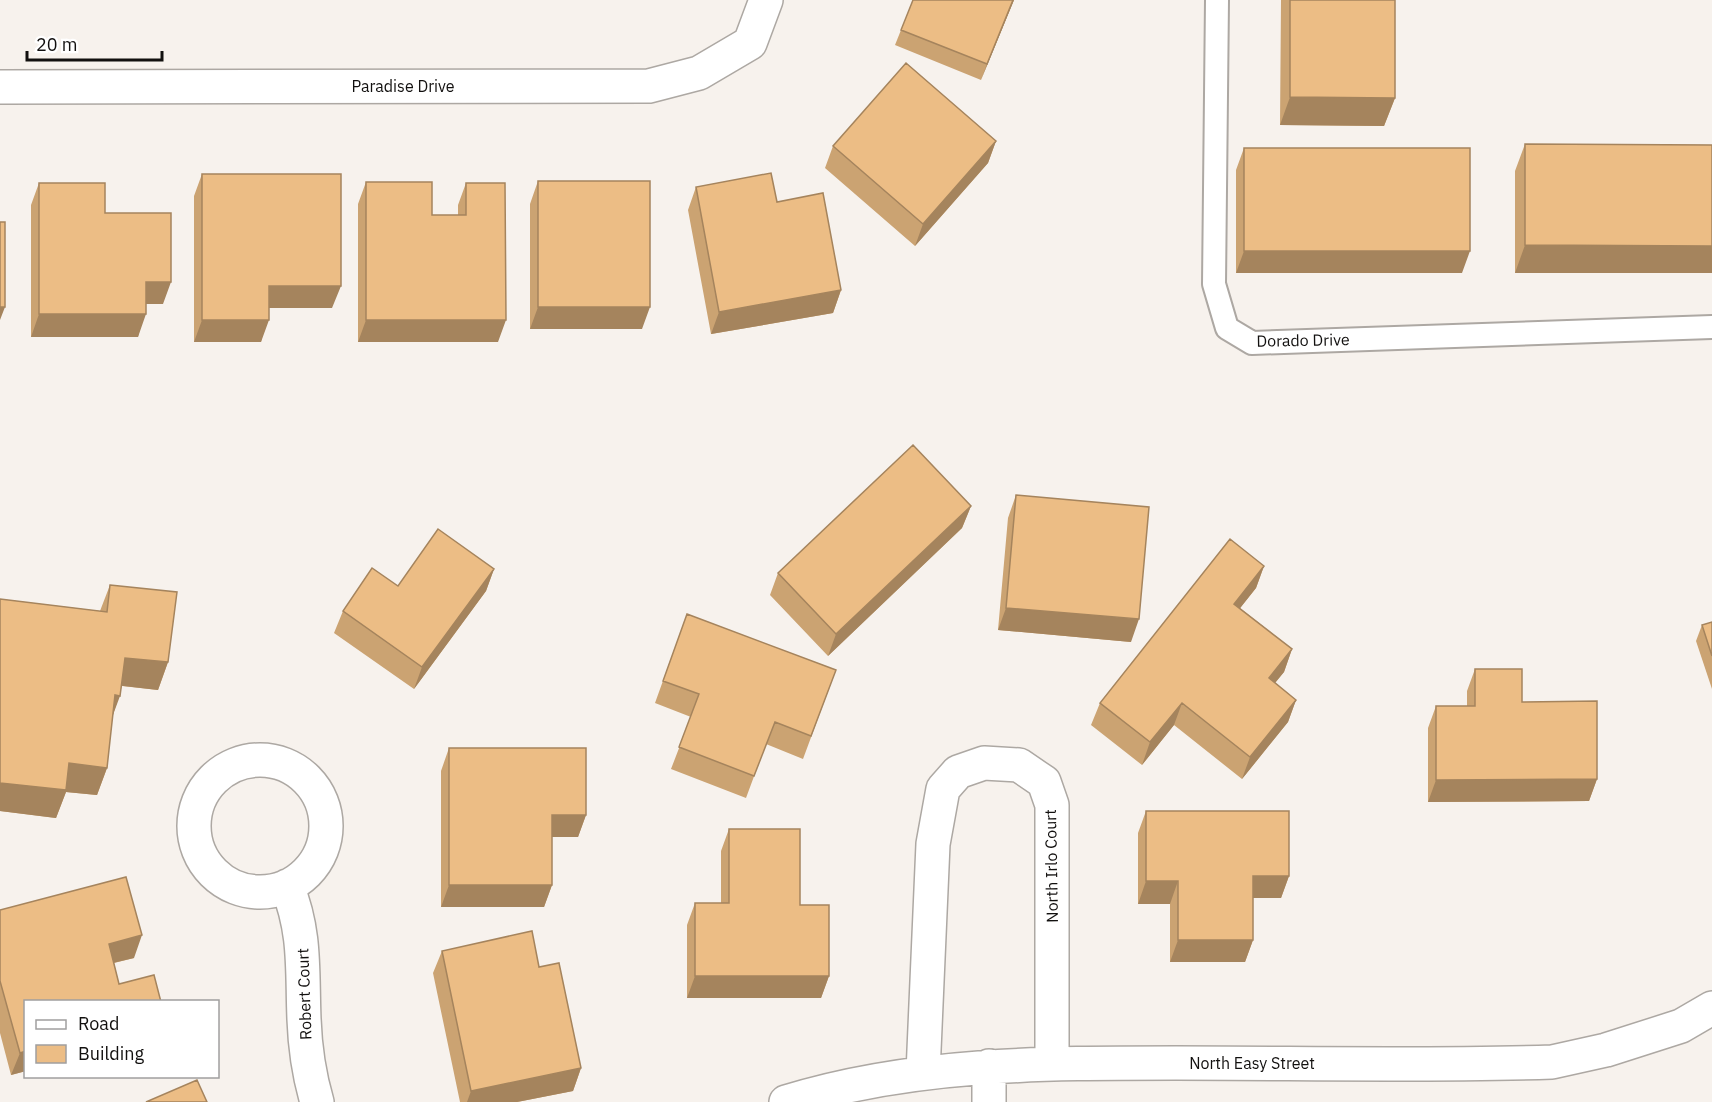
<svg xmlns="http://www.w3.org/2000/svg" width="1712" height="1102" font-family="'IBM Plex Sans',sans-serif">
<rect width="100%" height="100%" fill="#f7f2ed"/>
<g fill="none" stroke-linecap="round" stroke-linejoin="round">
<g stroke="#ada8a3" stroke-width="26">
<path id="lane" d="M 1217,0 L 1214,284 L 1227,328 L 1252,343 L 1712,327"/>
</g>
<g stroke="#ada8a3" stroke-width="36">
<path id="street" d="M 0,87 L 649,86 L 699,73 L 750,43 L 766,0
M194 826a66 66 0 1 1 132 0a66 66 0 1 1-132 0Z
M 287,886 C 306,933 302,970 304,1019 C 305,1047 309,1075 317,1102
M 989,1066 L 989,1102
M 923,1073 L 933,844 L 943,789 L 958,772 L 984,763 L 1019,765 L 1044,782 L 1052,805 L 1052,1064
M 786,1102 C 912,1063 1045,1063 1176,1063 C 1301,1063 1427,1066 1552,1062 L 1606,1050 L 1681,1026 L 1712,1008"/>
</g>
<use href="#lane" stroke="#fff" stroke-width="22"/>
<use href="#street" stroke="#fff" stroke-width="33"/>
</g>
<path fill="#cba372" d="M 1014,0 L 981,80 L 895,45 L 901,30 Z
M 1281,0 L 1395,0 L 1395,98 L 1384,126 L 1280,125 Z
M 996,141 L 988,163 L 915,246 L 825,168 L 833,146 Z
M 1525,144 L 1712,145 L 1712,273 L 1515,273 L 1515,171 Z
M 1244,148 L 1462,273 L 1236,273 L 1236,170 Z
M 202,174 L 332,308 L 269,308 L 261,342 L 194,342 L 194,196 Z
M 538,181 L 642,329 L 530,329 L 530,204 Z
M 366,182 L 432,215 L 458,215 L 458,205 L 466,183 L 498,342 L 358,342 L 358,204 Z
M 39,183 L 105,213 L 163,304 L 146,304 L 138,337 L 31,337 L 31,205 Z
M 696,187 L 777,202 L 841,290 L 833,313 L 711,334 L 688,210 Z
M 1016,495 L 1131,642 L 998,630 L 1008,518 Z
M 971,506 L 962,528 L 828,656 L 770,595 L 778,573 Z
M 1264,566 L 1256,588 L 1240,608 L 1292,649 L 1284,672 L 1275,683 L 1296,700 L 1288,722 L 1242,779 L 1174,725 L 1142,765 L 1091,725 L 1100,703 Z
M 494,569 L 486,591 L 414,689 L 334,633 L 343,611 L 398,586 Z
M 110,585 L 168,662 L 158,690 L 122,686 L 112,718 L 107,768 L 97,795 L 66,792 L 56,818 L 0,811 L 0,599 L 100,611 Z
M 687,614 L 836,670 L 803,759 L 766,744 L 746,798 L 671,769 L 691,717 L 655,703 Z
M 1712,622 L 1712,689 L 1696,641 L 1702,625 Z
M 1475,669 L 1522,702 L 1597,779 L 1589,801 L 1428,802 L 1428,728 L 1436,706 L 1467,706 L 1467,691 Z
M 449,748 L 586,815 L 578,837 L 552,837 L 552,885 L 544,907 L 441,907 L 441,771 Z
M 1146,811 L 1289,876 L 1281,898 L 1253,898 L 1253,940 L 1245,962 L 1170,962 L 1170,904 L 1138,904 L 1138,833 Z
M 729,829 L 800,905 L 829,976 L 821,998 L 687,998 L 687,925 L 695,903 L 721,903 L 721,851 Z
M 0,910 L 134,958 L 114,963 L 119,984 L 161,1002 L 26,1002 L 26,1071 L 11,1075 L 0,1033 Z
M 442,951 L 539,967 L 581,1068 L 573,1091 L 517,1102 L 460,1102 L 433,973 Z"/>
<path fill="#a5845d" d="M 1013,0 L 1014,0 L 981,80 L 987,64 Z
M 1290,97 L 1395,98 L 1384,126 L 1280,125 Z
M 996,141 L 988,163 L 915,246 L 923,224 Z
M 1525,245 L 1712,246 L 1712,273 L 1515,273 Z
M 1244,251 L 1470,251 L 1462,273 L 1236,273 Z
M 146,282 L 171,282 L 163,304 L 138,304 Z
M 269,286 L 341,286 L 332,308 L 261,308 Z
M 841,290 L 833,313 L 711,334 L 719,312 Z
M 0,307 L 5,307 L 0,320 Z
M 538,307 L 650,307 L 642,329 L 530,329 Z
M 39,314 L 146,314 L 138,337 L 31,337 Z
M 202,320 L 269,320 L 261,342 L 194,342 Z
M 366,320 L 506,320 L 498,342 L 358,342 Z
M 971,506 L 962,528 L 828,656 L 836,634 Z
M 1264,566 L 1256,588 L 1226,626 L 1234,604 Z
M 494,569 L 486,591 L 414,689 L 422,667 Z
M 1006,608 L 1139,619 L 1131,642 L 998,630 Z
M 1292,649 L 1284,672 L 1261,700 L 1269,678 Z
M 125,658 L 168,662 L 158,690 L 115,685 Z
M 115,695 L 120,696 L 110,723 Z
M 1296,700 L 1288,722 L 1242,779 L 1250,757 Z
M 1182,703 L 1174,725 L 1142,765 L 1150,742 Z
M 69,763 L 107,768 L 97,795 L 66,792 L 56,818 L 0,811 L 0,783 Z
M 1597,779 L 1589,801 L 1428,802 L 1436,780 Z
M 552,815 L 586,815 L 578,837 L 544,837 Z
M 1253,876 L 1289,876 L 1281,898 L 1245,898 Z
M 1146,881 L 1178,881 L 1170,904 L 1138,904 Z
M 449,885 L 552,885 L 544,907 L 441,907 Z
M 142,935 L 134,958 L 100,966 L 109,944 Z
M 1178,940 L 1253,940 L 1245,962 L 1170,962 Z
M 695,976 L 829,976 L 821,998 L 687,998 Z
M 26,1051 L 26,1071 L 11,1075 L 20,1053 Z
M 581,1068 L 573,1091 L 517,1102 L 467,1102 L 471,1091 Z"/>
<path fill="#ecbd85" stroke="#a5845d" stroke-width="1.5" d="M 913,0 L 1013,0 L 987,64 L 901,30 Z
M 1290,0 L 1395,0 L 1395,98 L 1290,97 Z
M 906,63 L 996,141 L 923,224 L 833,146 Z
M 1525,144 L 1712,145 L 1712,246 L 1525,245 Z
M 1244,148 L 1470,148 L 1470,251 L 1244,251 Z
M 771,173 L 777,202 L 823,193 L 841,290 L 719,312 L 696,187 Z
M 202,174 L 341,174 L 341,286 L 269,286 L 269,320 L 202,320 Z
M 538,181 L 650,181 L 650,307 L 538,307 Z
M 366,182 L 432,182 L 432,215 L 466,215 L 466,183 L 505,183 L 506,320 L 366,320 Z
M 39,183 L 105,183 L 105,213 L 171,213 L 171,282 L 146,282 L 146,314 L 39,314 Z
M 0,222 L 5,222 L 5,307 L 0,307 Z
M 913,445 L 971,506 L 836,634 L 778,573 Z
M 1016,495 L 1149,507 L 1139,619 L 1006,608 Z
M 438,529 L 494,569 L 422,667 L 343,611 L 372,568 L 398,586 Z
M 1230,539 L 1264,566 L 1234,604 L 1292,649 L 1269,678 L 1296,700 L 1250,757 L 1182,703 L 1150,742 L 1100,703 Z
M 110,585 L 177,592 L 168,662 L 125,658 L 120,696 L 115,695 L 107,768 L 69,763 L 66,790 L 0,783 L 0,599 L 107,612 Z
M 687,614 L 836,670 L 811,736 L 775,722 L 754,776 L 679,747 L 699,694 L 663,681 Z
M 1712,622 L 1712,656 L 1702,625 Z
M 1475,669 L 1522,669 L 1522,702 L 1597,701 L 1597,779 L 1436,780 L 1436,706 L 1475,706 Z
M 449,748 L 586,748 L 586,815 L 552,815 L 552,885 L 449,885 Z
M 1146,811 L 1289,811 L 1289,876 L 1253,876 L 1253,940 L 1178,940 L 1178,881 L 1146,881 Z
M 729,829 L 800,829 L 800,905 L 829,905 L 829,976 L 695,976 L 695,903 L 729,903 Z
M 126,877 L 142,935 L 109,944 L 119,984 L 154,975 L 161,1002 L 26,1002 L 26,1051 L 20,1053 L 0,981 L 0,910 Z
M 532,931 L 539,967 L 559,963 L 581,1068 L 471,1091 L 442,951 Z
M 197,1080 L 207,1102 L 146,1102 Z"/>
<g text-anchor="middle" stroke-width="6" stroke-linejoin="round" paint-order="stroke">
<g font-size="16" fill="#12100f" stroke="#fff">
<text x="403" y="92">Paradise Drive</text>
<text transform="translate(1303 340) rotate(-1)" y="6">Dorado Drive</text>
<text transform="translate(1051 866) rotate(-91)" y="6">North Irlo Court</text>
<text transform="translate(304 994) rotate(-92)" y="6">Robert Court</text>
<text x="1252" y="1069">North Easy Street</text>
</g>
</g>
<rect x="24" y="1000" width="195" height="78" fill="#ffffff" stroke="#a09f9f" stroke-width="1.5"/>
<rect x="36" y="1020" width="30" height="9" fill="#ffffff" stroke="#a09f9f" stroke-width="1.5"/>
<text x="78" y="1030" font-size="18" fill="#12100f">Road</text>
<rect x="36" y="1045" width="30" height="18" fill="#ecbd85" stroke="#a09f9f" stroke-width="1.5"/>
<text x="78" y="1060" font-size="18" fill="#12100f">Building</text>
<path d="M27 51v9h135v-9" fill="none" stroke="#12100f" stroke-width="3"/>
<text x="36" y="51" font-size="18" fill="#12100f" stroke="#ffffff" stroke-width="4.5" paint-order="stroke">20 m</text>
</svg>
